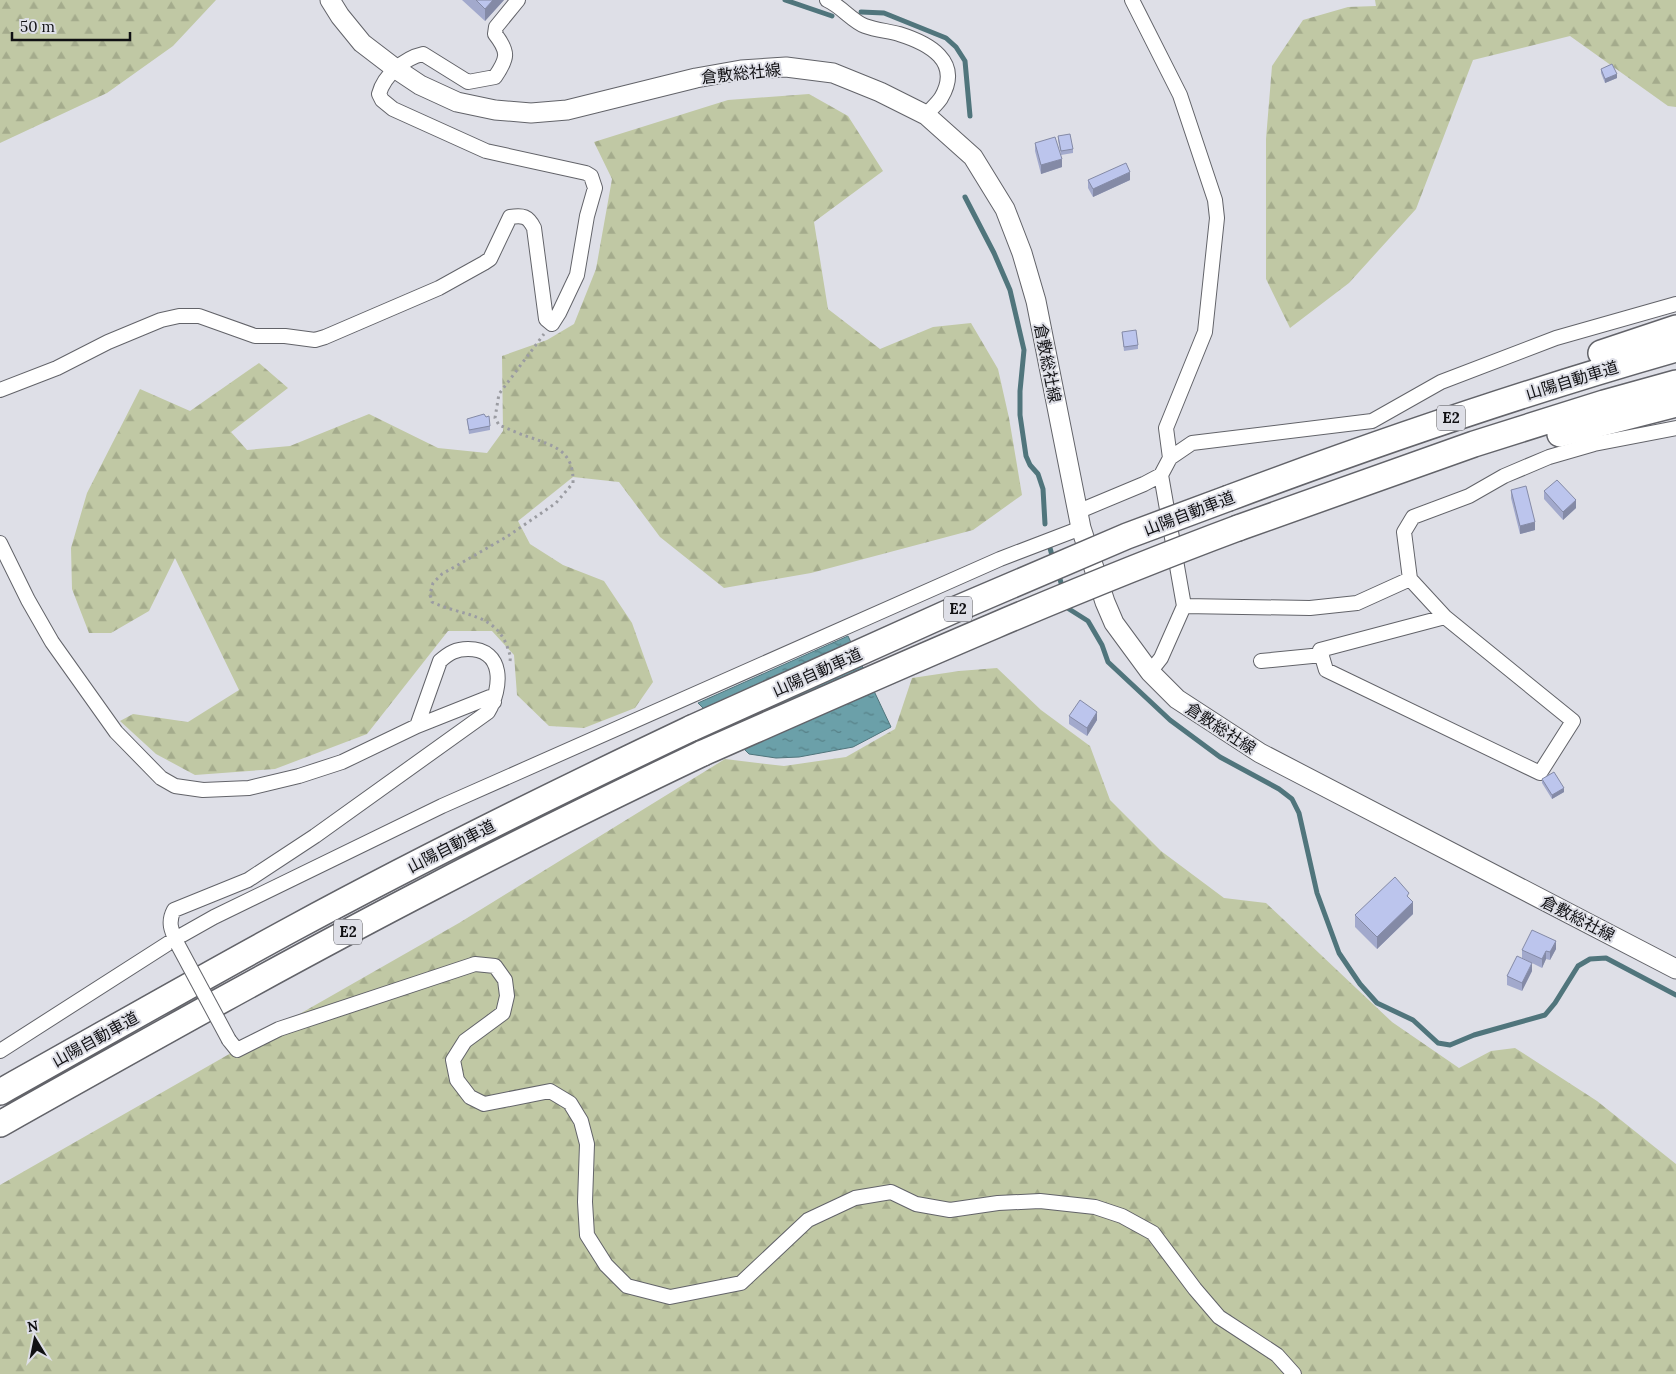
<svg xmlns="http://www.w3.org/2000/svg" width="1676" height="1374" font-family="Lora,'Noto Sans JP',serif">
<defs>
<pattern id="forest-firs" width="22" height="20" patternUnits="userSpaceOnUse" patternTransform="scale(1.25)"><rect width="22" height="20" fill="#c0c8a4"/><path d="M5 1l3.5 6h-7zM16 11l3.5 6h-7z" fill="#a4ab8c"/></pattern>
<pattern id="water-ripples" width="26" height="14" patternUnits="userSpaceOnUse" patternTransform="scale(1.25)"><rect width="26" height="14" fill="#6ba0a9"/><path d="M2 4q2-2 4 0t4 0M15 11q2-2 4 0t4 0" fill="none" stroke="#578188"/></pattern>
</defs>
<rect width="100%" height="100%" fill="#dedfe7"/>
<path fill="url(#forest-firs)" d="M 0,0 L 216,0 L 173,46 L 107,93 L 0,143 Z
M 1375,0 L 1676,0 L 1676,107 L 1668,106 L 1570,36 L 1473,60 L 1416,209 L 1349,283 L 1290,328 L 1266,279 L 1266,139 L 1272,66 L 1303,20 L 1348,7 L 1376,6 Z
M 809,94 L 848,116 L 883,171 L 814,222 L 828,309 L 880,349 L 933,327 L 971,323 L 998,369 L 1009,418 L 1022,495 L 973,530 L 811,573 L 724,588 L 660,537 L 619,482 L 573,477 L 518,521 L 530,544 L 563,565 L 604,581 L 632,623 L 653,682 L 635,708 L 584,728 L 549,726 L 517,695 L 514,655 L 492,631 L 448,631 L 367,734 L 275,769 L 195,775 L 156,754 L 120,721 L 133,714 L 188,722 L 239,690 L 175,558 L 149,611 L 111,633 L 89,633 L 72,589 L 71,548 L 87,493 L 140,389 L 190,411 L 259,363 L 288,388 L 231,432 L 247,450 L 290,446 L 369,414 L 438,448 L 487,453 L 503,431 L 502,356 L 547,340 L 574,324 L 596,269 L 612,179 L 594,142 L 728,100 Z
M 997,668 L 1041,710 L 1090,746 L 1110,800 L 1161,851 L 1224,898 L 1266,903 L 1392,1022 L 1459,1068 L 1491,1051 L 1515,1048 L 1597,1101 L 1676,1164 L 1676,1374 L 0,1374 L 0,1185 L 459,923 L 725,759 L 784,766 L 846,757 L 895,729 L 912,678 L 959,671 Z"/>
<path fill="url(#water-ripples)" stroke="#50757c" d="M 848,636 L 891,727 L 853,747 L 799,757 L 776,758 L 749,754 L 698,703 Z"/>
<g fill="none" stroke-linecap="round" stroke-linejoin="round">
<path stroke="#50757c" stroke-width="5" d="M 785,0 L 832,16
M 861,12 L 884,13 L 946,38 L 956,47 L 965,61 L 970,116
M 965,197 L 994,253 L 1010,290 L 1024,350 L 1020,391 L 1020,415 L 1026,456 L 1030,465 L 1038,474 L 1043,489 L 1045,524
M 1050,548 L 1053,559
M 1058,572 L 1063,590
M 1067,603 L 1069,609 L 1088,621 L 1102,645 L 1108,662 L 1170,720 L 1220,757 L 1279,789 L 1292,799 L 1299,813 L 1317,893 L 1339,953 L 1360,984 L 1377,1003 L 1413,1020 L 1438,1043 L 1450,1045 L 1474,1035 L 1545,1015 L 1555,1003 L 1578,966 L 1590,959 L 1606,958 L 1676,995"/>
<g stroke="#626369" stroke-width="16">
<path id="minor" d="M 827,0 C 841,6 852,21 865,26 C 876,30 888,31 899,34 C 928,43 963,61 941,98 C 937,104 931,109 926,115
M 1132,0 L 1180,95 L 1215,200 L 1217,218 L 1205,332 L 1166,428 L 1170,458
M 0,390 L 57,368 L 108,342 L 161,320 L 179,316 L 199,316 L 255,336 L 285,336 L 315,340 L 325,337 L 439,288 L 484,263 L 490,259 L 510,217 C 523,215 528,216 534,228 L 546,319 L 552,324 L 559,313 L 577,275 L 587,216 L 595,188 L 591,176 L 586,173 L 486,151 L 393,109 L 382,100 L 379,94 C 384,75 405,58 423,54 L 468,82 L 495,77 C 508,58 509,52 495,34 L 496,27 L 518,0
M 1077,512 L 1144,484 L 1161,475 L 1170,458 L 1192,443 L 1372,421 L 1441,382 L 1556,338 L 1676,304
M 0,543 L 28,600 L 52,642 L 116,732 L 161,778 L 175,786 L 203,790 L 249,788 L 299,776 L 342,762 L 417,726 L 490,697 L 494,702
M 1184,606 L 1310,608 L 1357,603 L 1410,579
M 1445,617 L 1573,721 L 1540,773 L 1326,670 L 1320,650 Z
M 1445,617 L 1410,579 L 1404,532 L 1413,517 L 1469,496 L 1504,476 L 1549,457 L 1594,444 L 1676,428
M 1261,661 L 1322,655
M 1150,672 L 1161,658 L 1184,606 L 1161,475
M 178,945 C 172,932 167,923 174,910 L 248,880 L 315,836 L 488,712 C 502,688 505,649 468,649 C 456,649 449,653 440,661 L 417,726
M 229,1040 L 237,1050 L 279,1029 L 475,964 L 495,966 L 505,980 L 507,996 L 503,1013 L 465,1041 L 453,1060 L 457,1080 L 470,1097 L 484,1104 L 550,1091 L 570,1103 L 581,1121 L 587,1144 L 585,1202 L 587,1235 L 606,1265 L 627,1286 L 670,1297 L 741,1283 L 808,1220 L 855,1198 L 891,1192 L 916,1204 L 950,1210 L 998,1203 L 1040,1201 L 1095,1207 L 1122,1216 L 1153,1233 L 1195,1289 L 1219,1317 L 1277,1355 L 1294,1374
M 0,1051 L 175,939 L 214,917 L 442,806 L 1000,559 L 1081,528"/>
</g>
<g stroke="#626369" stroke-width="21">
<path id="secondary" d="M 330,0 L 340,16 L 362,43 L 396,69 L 420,85 L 457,102 L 495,110 L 531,113 L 567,110 L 696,78 L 741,70 L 786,67 L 833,73 L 880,92 L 926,115 L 973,157 L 1005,209 L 1022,253 L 1036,301 L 1081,528 L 1105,602 L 1114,623 L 1150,672 L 1177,699 L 1260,753 L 1676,969"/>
</g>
<g stroke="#626369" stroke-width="28">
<path id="motorway" d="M 1601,353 L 1676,328
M 1560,434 L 1676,404
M 1229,498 C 1376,443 1525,392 1676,349
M 1238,528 L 1474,444 L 1604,403 L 1676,383
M 0,1092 C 97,1038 194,982 292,929 C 423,858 557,792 692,728
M 0,1124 C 144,1043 288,962 435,886 C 523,840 613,796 703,753"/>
</g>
<path stroke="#9b9ca2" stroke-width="3" stroke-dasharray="2.5 4" stroke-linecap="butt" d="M 510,661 C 511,656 509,652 507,646 C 494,612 460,616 432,602 L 430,594 L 433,583 L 442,574 L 508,536 L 556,503 L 573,483 C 574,451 555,446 529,437 C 519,434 509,429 499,425 L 495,418 L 499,394 L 544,334"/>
<use href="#minor" stroke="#fff" stroke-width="14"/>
<use href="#secondary" stroke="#fff" stroke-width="19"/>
<use href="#motorway" stroke="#fff" stroke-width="25"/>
<g stroke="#626369" stroke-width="16" stroke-linecap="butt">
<path id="minor-bridge" d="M 178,945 L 229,1040"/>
</g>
<g stroke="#626369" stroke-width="28" stroke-linecap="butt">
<path id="motorway-bridge" d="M 692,728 L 954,610 L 1127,536 L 1229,498
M 703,753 C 880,675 1056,596 1238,528"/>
</g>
<use href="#minor-bridge" stroke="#fff" stroke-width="14"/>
<use href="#motorway-bridge" stroke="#fff" stroke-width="25"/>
</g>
<path fill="#a2a9cc" d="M 462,0 L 504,0 L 485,21 Z
M 1601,69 L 1617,78 L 1605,83 L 1601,73 Z
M 1058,136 L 1073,149 L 1073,153 L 1061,155 L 1058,140 Z
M 1035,143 L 1062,167 L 1041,174 L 1035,151 Z
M 1088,180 L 1130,180 L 1093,197 L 1088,188 Z
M 1122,332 L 1138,345 L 1138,349 L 1124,351 Z
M 467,419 L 490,426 L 490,430 L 469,434 Z
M 1511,490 L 1535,530 L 1520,534 L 1511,498 Z
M 1544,491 L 1576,508 L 1563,520 L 1544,499 Z
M 1069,716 L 1097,720 L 1087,736 L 1069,724 Z
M 1542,779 L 1564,792 L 1552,799 L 1542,783 Z
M 1409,898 L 1413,914 L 1377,949 L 1355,927 L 1355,915 Z
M 1556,949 L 1550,960 L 1546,959 L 1542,968 L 1522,958 L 1522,950 Z
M 1532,971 L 1522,991 L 1507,985 L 1507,976 Z"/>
<path fill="#848aa6" d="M 493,0 L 504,0 L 485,21 L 485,9 Z
M 1617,74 L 1617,78 L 1605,83 L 1605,79 Z
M 1062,159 L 1062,167 L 1041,174 L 1041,165 Z
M 1130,172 L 1130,180 L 1093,197 L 1093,189 Z
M 1576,500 L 1576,508 L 1563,520 L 1563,512 Z
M 1535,522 L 1535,530 L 1520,534 L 1520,526 Z
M 1097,712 L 1097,720 L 1087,736 L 1087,728 Z
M 1564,788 L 1564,792 L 1552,799 L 1552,795 Z
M 1413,902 L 1413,914 L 1377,949 L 1377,937 Z
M 1556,941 L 1556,949 L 1550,960 L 1550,952 Z
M 1546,951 L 1546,959 L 1542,968 L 1542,959 Z
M 1532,963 L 1532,971 L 1522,991 L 1522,983 Z"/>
<path fill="#bcc5ed" stroke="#848aa6" d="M 476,0 L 493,0 L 485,9 Z
M 1612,64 L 1617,74 L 1605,79 L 1601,69 Z
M 1070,134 L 1073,149 L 1061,151 L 1058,136 Z
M 1055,137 L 1062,159 L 1041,165 L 1035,143 Z
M 1126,163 L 1130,172 L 1093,189 L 1088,180 Z
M 1136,330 L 1138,345 L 1124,347 L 1122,332 Z
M 484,414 L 486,417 L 489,416 L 490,426 L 469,430 L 467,419 Z
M 1557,480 L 1576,500 L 1563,512 L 1544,491 Z
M 1526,486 L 1535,522 L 1520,526 L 1511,490 Z
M 1080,700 L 1097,712 L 1087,728 L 1069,716 Z
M 1554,772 L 1564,788 L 1552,795 L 1542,779 Z
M 1395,877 L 1409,893 L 1407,896 L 1413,902 L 1377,937 L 1355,915 Z
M 1532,930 L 1556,941 L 1550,952 L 1546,951 L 1542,959 L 1522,950 Z
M 1517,956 L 1532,963 L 1522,983 L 1507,976 Z"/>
<g text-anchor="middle" stroke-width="4" stroke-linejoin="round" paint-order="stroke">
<g fill="#dedfe7" stroke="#4e4e53" stroke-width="1">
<rect x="1437" y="405.5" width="28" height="25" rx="4"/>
<rect x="944" y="596.5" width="28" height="25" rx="4"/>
<rect x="334" y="919.5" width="28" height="25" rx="4"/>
</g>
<g font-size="15" font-weight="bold" fill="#101013">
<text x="1451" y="423">E2</text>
<text x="958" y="614">E2</text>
<text x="348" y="937">E2</text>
</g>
<g font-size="16" fill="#101013" stroke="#dedfe7">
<text transform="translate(741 73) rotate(-6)" y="6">倉敷総社線</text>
<text transform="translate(1048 363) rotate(79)" y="6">倉敷総社線</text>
<text transform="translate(1572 380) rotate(-17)" y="6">山陽自動車道</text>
<text transform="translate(1189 513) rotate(-21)" y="6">山陽自動車道</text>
<text transform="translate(817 672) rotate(-24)" y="6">山陽自動車道</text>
<text transform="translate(1221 728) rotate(33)" y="6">倉敷総社線</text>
<text transform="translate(451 846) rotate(-27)" y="6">山陽自動車道</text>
<text transform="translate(1578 918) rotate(27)" y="6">倉敷総社線</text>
<text transform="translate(95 1039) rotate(-29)" y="6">山陽自動車道</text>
</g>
</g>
<g transform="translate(35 1339) rotate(350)" stroke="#dedfe7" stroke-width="4" paint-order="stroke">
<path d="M0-4L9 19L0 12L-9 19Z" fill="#101013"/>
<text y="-8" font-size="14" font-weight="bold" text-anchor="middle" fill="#101013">N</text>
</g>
<path d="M12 32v8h118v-8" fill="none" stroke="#101013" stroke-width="2.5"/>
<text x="20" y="32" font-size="15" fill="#101013" stroke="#dedfe7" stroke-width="4" paint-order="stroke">50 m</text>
</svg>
